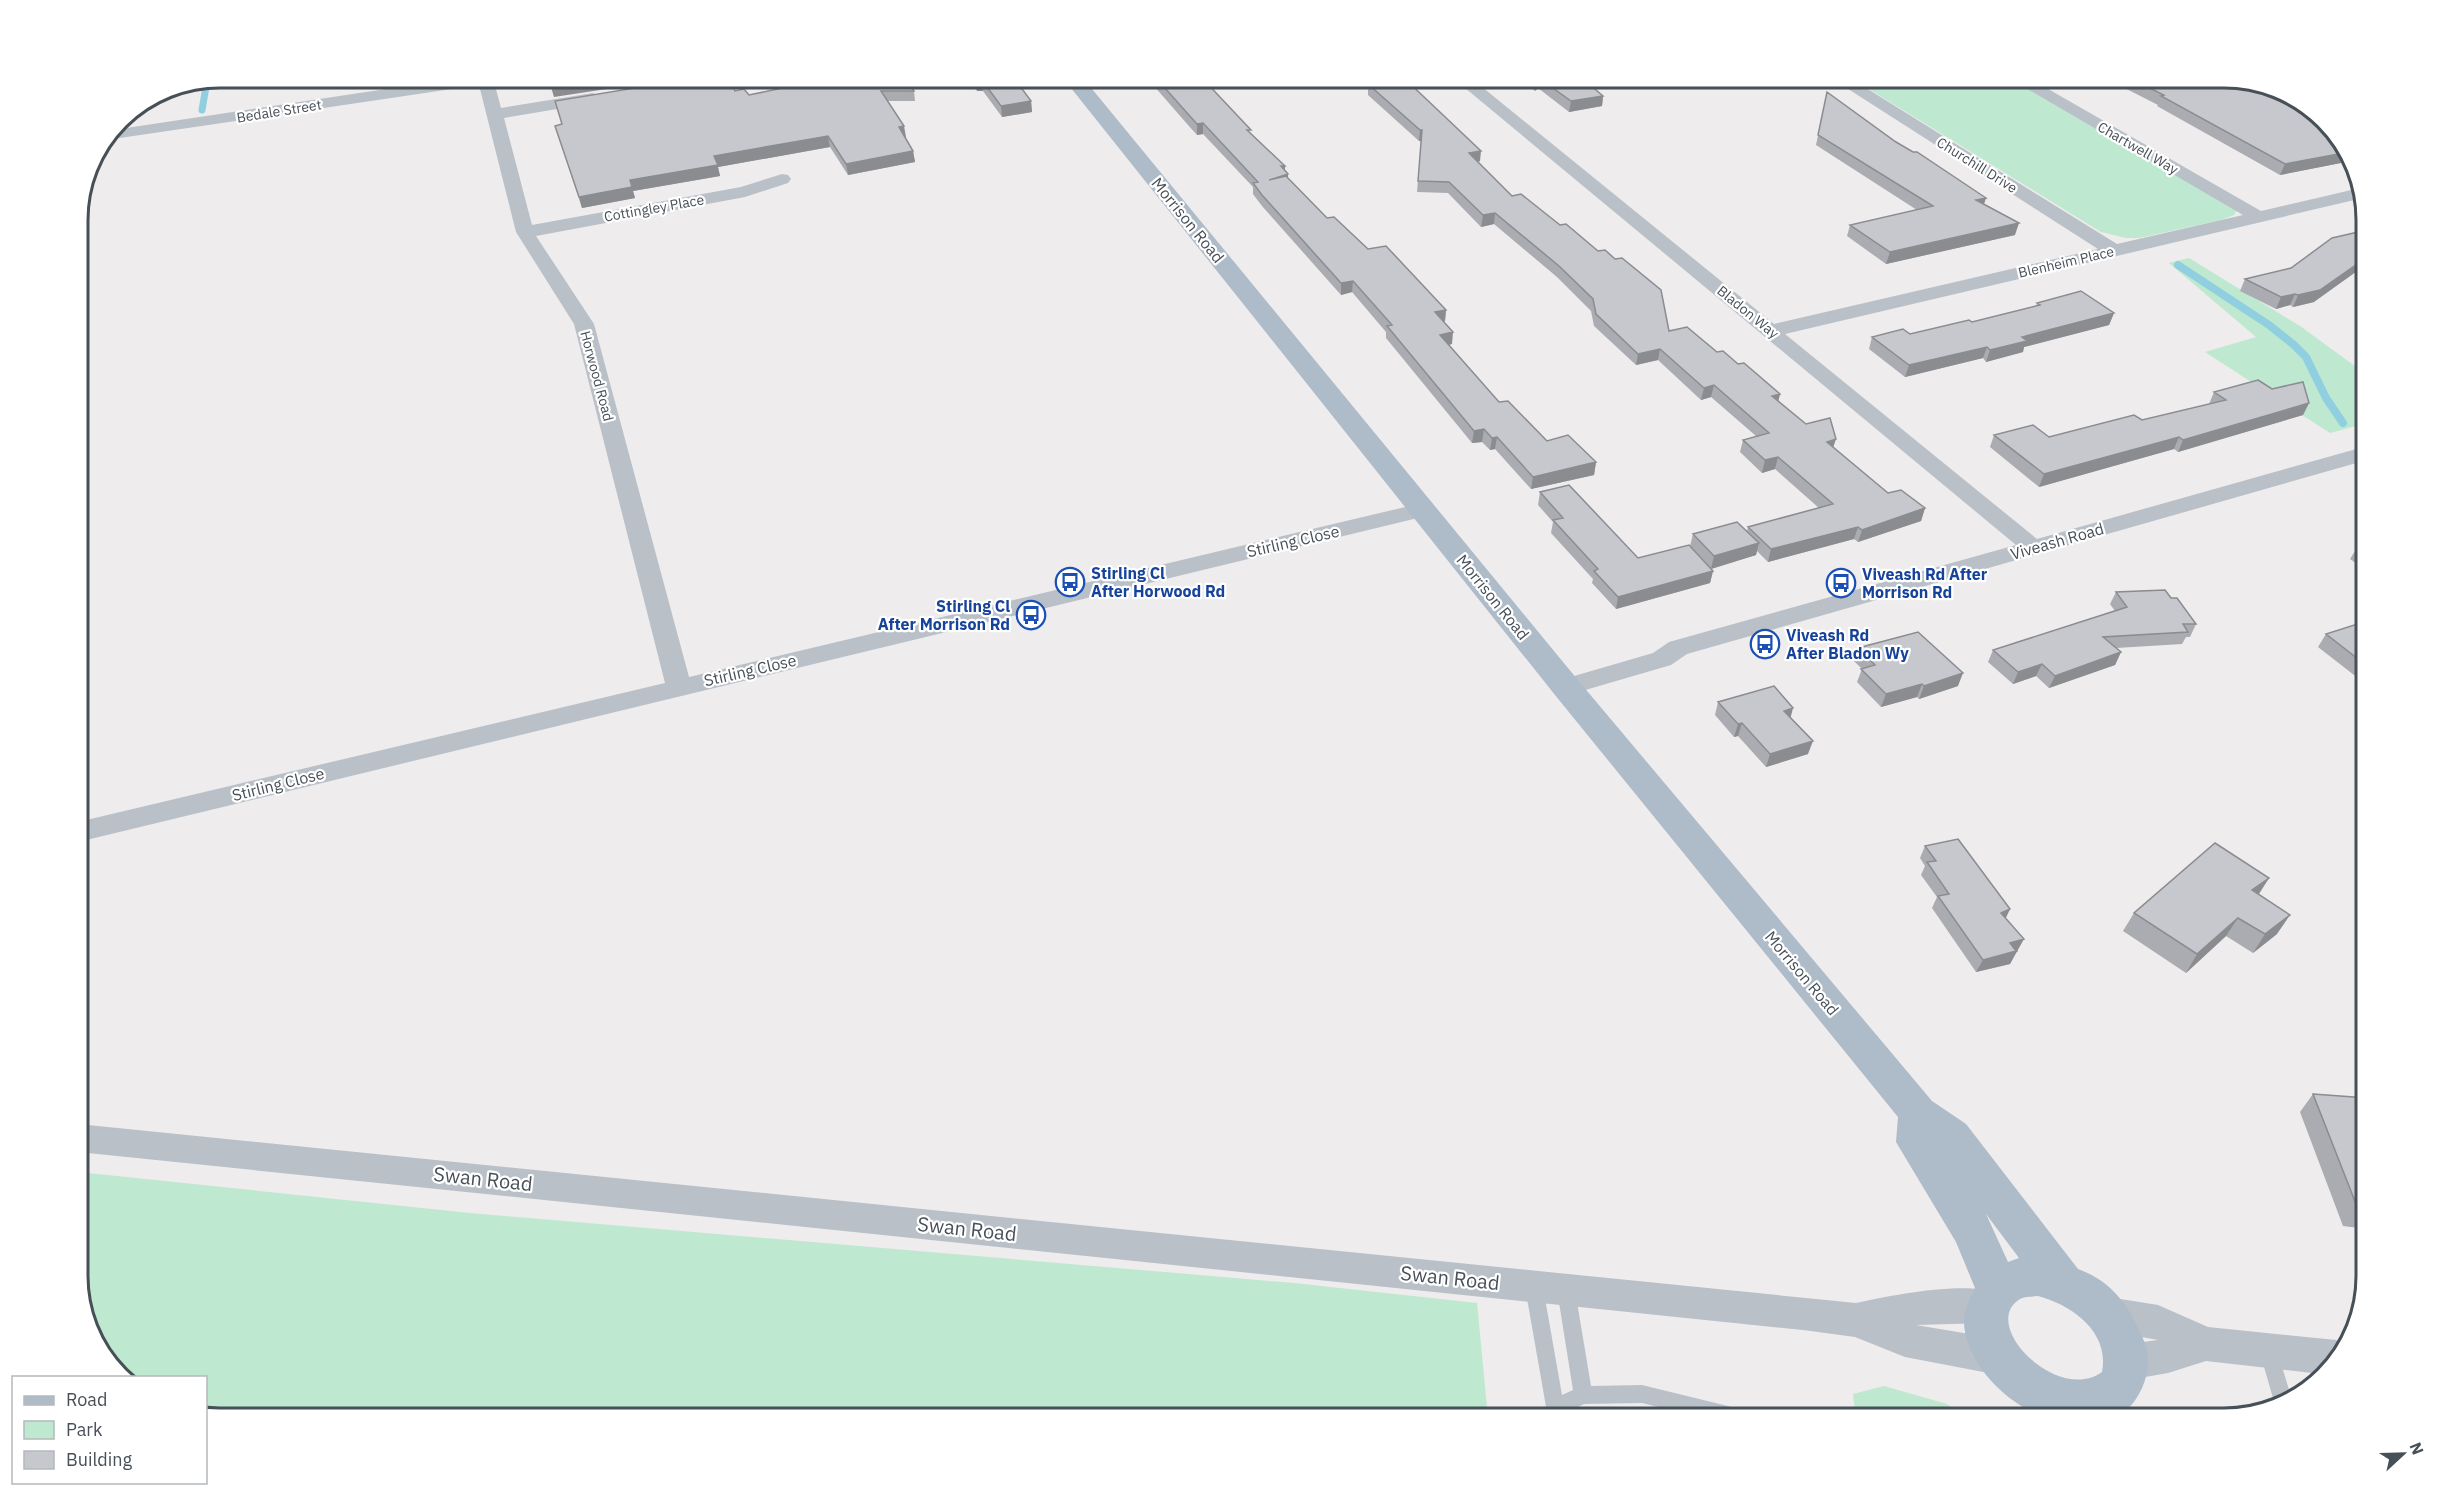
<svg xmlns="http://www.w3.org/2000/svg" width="2445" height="1496" font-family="'IBM Plex Sans',sans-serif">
<rect width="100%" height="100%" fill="#eeecec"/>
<path fill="#bee8cf" d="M 1851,78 L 2018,78 L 2237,209 L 2234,215 L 2221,220 L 2139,238 L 2126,238 L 2101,232 Z
M 2189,258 L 2300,326 L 2367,375 L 2367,423 L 2330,433 L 2205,352 L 2256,337 L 2169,263 Z
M 78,1172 L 470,1213 L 1294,1283 L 1477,1303 L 1488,1418 L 220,1418 L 206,1414 L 206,1378 L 128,1377 L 97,1347 L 78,1285 Z
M 1884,1386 L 1947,1404 L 1963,1418 L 1856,1418 L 1853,1394 Z"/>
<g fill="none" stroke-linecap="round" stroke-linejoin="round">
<path stroke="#90cfe0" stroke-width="7" d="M 202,110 L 207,81"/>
<path stroke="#90cfe0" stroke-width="8" d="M 2178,265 L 2269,325 L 2294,345 L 2306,357 L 2326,398 L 2343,423"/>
<path fill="#b9c0c7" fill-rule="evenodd" d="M 1534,1279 L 1540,1281 L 1543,1287 L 1562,1395 L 1573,1390 L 1557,1290 L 1560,1284 L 1566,1282 L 1572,1284 L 1575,1290 L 1591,1386 L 1642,1385 L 1740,1409 L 1747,1411 L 1749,1418 L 1703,1418 L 1642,1403 L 1584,1404 L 1566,1413 L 1566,1418 L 1548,1418 L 1525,1287 L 1528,1281 Z
M 2269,1344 L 2276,1347 L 2278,1353 L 2292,1400 L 2275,1405 L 2260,1353 L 2262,1347 Z"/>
<path fill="#b9c0c7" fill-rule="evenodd" d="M 460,78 L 493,78 L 501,108 L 593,93 L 601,98 L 593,103 L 504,118 L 532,225 L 741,187 L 782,174 L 788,175 L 791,179 L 788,183 L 745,197 L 536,236 L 594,324 L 689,677 L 1422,503 L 1430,505 L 1434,510 L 1430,515 L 1422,517 L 78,842 L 78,822 L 665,683 L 574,324 L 516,232 L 479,85 L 106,140 L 113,130 Z
M 1453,78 L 1471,78 L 1774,324 L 2098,249 L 1831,78 L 1850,78 L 2117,244 L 2243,215 L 2009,78 L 2029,78 L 2261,211 L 2360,188 L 2363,198 L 1785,334 L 2037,539 L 2367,446 L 2367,460 L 1687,654 L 1671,665 L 1575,693 L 1566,696 L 1557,693 L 1553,687 L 1557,681 L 1653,653 L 1669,642 L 2016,545 Z
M 78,1124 L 1856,1303 C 1894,1295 1965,1280 2001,1294 L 2006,1306 L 2001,1318 L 1988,1323 L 1916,1325 L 1999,1339 L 2012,1345 L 2017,1357 L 2012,1369 L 1999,1375 L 1905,1357 L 1855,1337 L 1803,1330 L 78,1152 Z
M 2108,1297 L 2158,1305 L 2208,1327 L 2336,1340 L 2348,1345 L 2321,1374 L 2206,1361 L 2168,1373 L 2128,1380 L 2115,1374 L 2110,1362 L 2115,1350 L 2128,1344 L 2158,1340 L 2108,1331 L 2095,1326 L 2090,1314 L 2095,1302 Z"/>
<path fill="#aebbc8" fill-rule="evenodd" d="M 1063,78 L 1083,78 L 1577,679 L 1932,1101 L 1966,1124 L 2078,1269 C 2111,1281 2128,1304 2142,1336 C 2150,1354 2150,1370 2142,1388 C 2129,1417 2112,1418 2083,1418 C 2072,1418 2057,1420 2047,1417 C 2008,1407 1962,1360 1964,1318 C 1965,1308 1971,1297 1975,1288 L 1956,1242 L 1896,1142 L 1898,1117 L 1555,695 ZM 1986,1214 L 2019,1258 L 2008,1262 ZM 2038,1296 C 2072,1305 2110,1332 2102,1372 C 2058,1404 1978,1325 2020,1299 C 2025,1296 2032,1297 2038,1296 Z"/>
</g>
<path fill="#abacb1" d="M 828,78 L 905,78 L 914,91 L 915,101 L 888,101 L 905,137 L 913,151 L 915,162 L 848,175 L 830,147 L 718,167 L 720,176 L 633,191 L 635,198 L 582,208 L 555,126 L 735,91 L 749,95 Z
M 967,78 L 1014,78 L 1031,101 L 1032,112 L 1002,117 L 983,91 L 977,91 Z
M 1147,78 L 1202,78 L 1251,134 L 1285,166 L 1285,170 L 1288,178 L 1327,218 L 1446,310 L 1445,321 L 1443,322 L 1452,344 L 1449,345 L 1499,402 L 1547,441 L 1596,462 L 1594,475 L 1531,489 L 1495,449 L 1490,450 L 1482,442 L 1472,443 L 1386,338 L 1386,332 L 1352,292 L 1341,295 L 1262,206 L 1253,194 L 1253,187 L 1203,134 L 1197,135 L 1188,125 Z
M 1518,78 L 1582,78 L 1603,96 L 1602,106 L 1569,112 L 1538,88 L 1535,91 Z
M 2105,78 L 2225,78 L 2348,149 L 2351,161 L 2280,175 L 2157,106 L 2158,105 Z
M 1368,84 L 1480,161 L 1478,162 L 1512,196 L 1669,331 L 1717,352 L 1738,364 L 1780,394 L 1778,401 L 1888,493 L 1925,508 L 1921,521 L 1858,542 L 1854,539 L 1768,562 L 1757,551 L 1756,555 L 1711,569 L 1713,571 L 1710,583 L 1616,609 L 1592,583 L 1593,579 L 1551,533 L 1553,522 L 1538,505 L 1540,492 L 1638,558 L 1690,546 L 1693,534 L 1747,531 L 1748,527 L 1819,508 L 1775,469 L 1762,473 L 1740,452 L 1743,440 L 1756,436 L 1711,397 L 1701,400 L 1658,360 L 1636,365 L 1594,326 L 1591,311 L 1557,277 L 1494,224 L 1481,227 L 1448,193 L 1417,192 L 1421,141 L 1419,141 L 1368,95 Z
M 1827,92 L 1896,142 L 1986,198 L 1984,204 L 2015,235 L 1886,264 L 1847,236 L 1850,225 L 1917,210 L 1816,145 Z
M 2291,268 L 2314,302 L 2293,307 L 2290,305 L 2276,309 L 2240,291 L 2245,279 Z
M 2037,303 L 2114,313 L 2109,325 L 2024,347 L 2023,352 L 1986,362 L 1983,358 L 1905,377 L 1869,349 L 1872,337 L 1910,334 L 1972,322 L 2036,306 Z
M 2367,360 L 2367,377 L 2358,373 L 2364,361 Z
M 2272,389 L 2309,403 L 2303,415 L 2178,452 L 2174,449 L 2039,487 L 1990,447 L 1994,435 L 2049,437 L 2142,420 L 2209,404 L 2214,392 Z
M 2367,539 L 2367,571 L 2350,559 L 2361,541 Z
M 2116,592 L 2171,598 L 2196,624 L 2190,637 L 2186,637 L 2182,644 L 2116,648 L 2121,652 L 2115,665 L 2049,688 L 2036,676 L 2013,684 L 1988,662 L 1993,650 L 2115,611 L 2110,604 Z
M 2367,621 L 2367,673 L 2365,672 L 2354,675 L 2318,647 L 2326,634 Z
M 1858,648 L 1958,686 L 1919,699 L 1917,697 L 1881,707 L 1857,682 L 1862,669 L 1854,661 Z
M 1718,702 L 1790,718 L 1808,754 L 1766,767 L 1738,736 L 1734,737 L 1715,715 Z
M 1925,846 L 2010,909 L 2005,918 L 2018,952 L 2016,952 L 2010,964 L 1976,972 L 1932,908 L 1937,897 L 1921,875 L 1925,866 L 1920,858 Z
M 2269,878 L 2258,895 L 2277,934 L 2253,953 L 2226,936 L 2186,973 L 2123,931 L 2134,913 Z
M 2313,1094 L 2367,1098 L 2367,1229 L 2343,1226 L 2300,1112 Z"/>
<path fill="#8b8c90" d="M 541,78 L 548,78 L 551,87 L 544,88 Z
M 610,78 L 679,78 L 554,97 L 551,87 Z
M 1539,78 L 1538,88 L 1535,91 L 1536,81 Z
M 982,80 L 983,91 L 977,91 L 976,81 Z
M 1603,96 L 1602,106 L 1569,112 L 1571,101 Z
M 1031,101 L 1032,112 L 1002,117 L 1001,106 Z
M 1203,123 L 1203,134 L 1197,135 L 1197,124 Z
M 904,126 L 906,137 L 901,138 L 899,127 Z
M 1420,130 L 1422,130 L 1421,141 L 1419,141 Z
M 828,136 L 830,147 L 718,167 L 720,176 L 633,191 L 635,198 L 582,208 L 579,197 L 630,180 L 714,156 Z
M 913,151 L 915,162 L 848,175 L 846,164 Z
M 1481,151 L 1480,161 L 1468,164 L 1469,153 Z
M 2349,152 L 2351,161 L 2280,175 L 2285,164 Z
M 1281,166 L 1285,166 L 1285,175 L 1288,174 L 1288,184 L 1269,180 Z
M 1986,198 L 1982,209 L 1976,200 Z
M 1495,213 L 1494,224 L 1481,227 L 1483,215 Z
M 2019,223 L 2015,235 L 1886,264 L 1890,252 Z
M 2367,257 L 2367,264 L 2314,302 L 2293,307 L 2298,295 Z
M 1353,281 L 1352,292 L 1341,295 L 1341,283 Z
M 2295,294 L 2290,305 L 2276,309 L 2281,297 Z
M 1446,310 L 1445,321 L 1433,323 L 1435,312 Z
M 2114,313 L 2109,325 L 2024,347 L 2023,352 L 1986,362 L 1990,350 L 2022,337 Z
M 1453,332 L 1452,344 L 1439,347 L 1440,335 Z
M 1987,347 L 1983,358 L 1905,377 L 1909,365 Z
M 1660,349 L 1658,360 L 1636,365 L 1638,354 Z
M 1714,385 L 1711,397 L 1701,400 L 1704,388 Z
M 1780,394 L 1777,406 L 1772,396 Z
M 2309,403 L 2303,415 L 2178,452 L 2183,440 Z
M 1484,429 L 1482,442 L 1472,443 L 1474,431 Z
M 1497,437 L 1495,449 L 1490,450 L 1492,438 Z
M 2179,437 L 2174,449 L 2039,487 L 2044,474 Z
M 1836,439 L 1832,451 L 1827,442 Z
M 1778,457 L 1775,469 L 1762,473 L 1765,460 Z
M 1596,462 L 1594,475 L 1531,489 L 1533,477 Z
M 1925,508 L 1921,521 L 1858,542 L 1862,530 Z
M 1858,527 L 1854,539 L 1768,562 L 1771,549 Z
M 1759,543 L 1756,555 L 1711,569 L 1714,556 Z
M 1713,571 L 1710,583 L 1616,609 L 1618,597 Z
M 2121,652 L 2115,665 L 2049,688 L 2055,676 Z
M 2367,661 L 2367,669 L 2365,672 L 2354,675 L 2362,662 Z
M 2042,664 L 2036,676 L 2013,684 L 2018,672 Z
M 1963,673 L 1958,686 L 1919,699 L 1924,686 Z
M 1922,684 L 1917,697 L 1881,707 L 1886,694 Z
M 1793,708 L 1790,720 L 1784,711 Z
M 1742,723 L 1738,736 L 1734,737 L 1738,724 Z
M 1813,741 L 1808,754 L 1766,767 L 1770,754 Z
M 2269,878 L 2257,897 L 2252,890 Z
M 2010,909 L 2004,922 L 2001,913 Z
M 2290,915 L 2277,934 L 2253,953 L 2265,934 Z
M 2238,918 L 2226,936 L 2186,973 L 2197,954 Z
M 2024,939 L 2010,964 L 1976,972 L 1983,960 L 2010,943 Z"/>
<path fill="#c7c8ce" stroke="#8b8c90" stroke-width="1.5" d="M 549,78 L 610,78 L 551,87 Z
M 696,78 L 729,78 L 735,91 L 744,89 L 749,95 L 831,78 L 905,78 L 914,91 L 881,91 L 904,126 L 899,127 L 913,151 L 846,164 L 828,136 L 714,156 L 718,165 L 630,180 L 632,187 L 579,197 L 555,126 L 562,124 L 555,101 Z
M 974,78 L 1014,78 L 1031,101 L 1001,106 L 982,80 L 976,81 Z
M 1156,78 L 1202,78 L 1251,130 L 1247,130 L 1285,166 L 1281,166 L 1288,174 L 1269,180 L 1286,176 L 1327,218 L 1334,217 L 1368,249 L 1386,246 L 1446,310 L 1435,312 L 1453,332 L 1440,335 L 1499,402 L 1508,401 L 1547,441 L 1568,435 L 1596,462 L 1533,477 L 1497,437 L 1492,438 L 1484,429 L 1474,431 L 1387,326 L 1392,325 L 1353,281 L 1341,283 L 1262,195 L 1253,183 L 1258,182 L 1203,123 L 1197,124 L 1188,114 Z
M 1404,78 L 1481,151 L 1469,153 L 1512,196 L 1521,194 L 1560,225 L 1566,224 L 1598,251 L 1605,250 L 1615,259 L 1622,258 L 1661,290 L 1669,331 L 1687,327 L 1717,352 L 1723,351 L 1738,364 L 1744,363 L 1780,394 L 1772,396 L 1806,424 L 1830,418 L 1836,439 L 1827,442 L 1888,493 L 1901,490 L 1925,508 L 1862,530 L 1858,527 L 1771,549 L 1748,527 L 1833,504 L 1778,457 L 1765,460 L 1743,440 L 1769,433 L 1714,385 L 1704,388 L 1660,349 L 1638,354 L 1596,314 L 1593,299 L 1559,266 L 1495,213 L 1483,215 L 1449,182 L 1418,181 L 1422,130 L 1420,130 L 1368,84 Z
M 1539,78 L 1582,78 L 1603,96 L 1571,101 Z
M 2129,78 L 2225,78 L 2296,97 L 2348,149 L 2349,152 L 2285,164 L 2161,96 L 2164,95 Z
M 1827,92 L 1896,142 L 1913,152 L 1917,152 L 1986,198 L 1976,200 L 2019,223 L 1890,252 L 1850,225 L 1933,206 L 1818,135 Z
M 2367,230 L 2367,257 L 2320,290 L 2298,295 L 2295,294 L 2281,297 L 2245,279 L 2291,268 L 2332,238 Z
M 2081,291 L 2114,313 L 2022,337 L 2027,341 L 1990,350 L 1987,347 L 1909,365 L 1872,337 L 1903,329 L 1910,334 L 1969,320 L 1972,322 L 2040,305 L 2037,303 Z
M 2258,380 L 2272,389 L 2303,382 L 2309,403 L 2183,440 L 2179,437 L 2044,474 L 1994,435 L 2033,425 L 2049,437 L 2134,415 L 2142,420 L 2226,400 L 2214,392 Z
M 1569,485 L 1638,558 L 1689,545 L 1713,571 L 1618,597 L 1594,571 L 1598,569 L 1553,520 L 1563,518 L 1540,492 Z
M 1737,522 L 1759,543 L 1714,556 L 1693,534 Z
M 2367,539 L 2367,545 L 2361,541 Z
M 2165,590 L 2171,598 L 2177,598 L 2196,624 L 2183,624 L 2188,632 L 2103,637 L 2121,652 L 2055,676 L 2042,664 L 2018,672 L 1993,650 L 2127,607 L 2116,592 Z
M 2367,621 L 2367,661 L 2362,662 L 2326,634 Z
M 1918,632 L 1963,673 L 1924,686 L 1922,684 L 1886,694 L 1861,669 L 1875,665 L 1858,648 Z
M 1774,686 L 1793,708 L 1784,711 L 1813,741 L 1770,754 L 1742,723 L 1738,724 L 1718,702 Z
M 1958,839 L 2010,909 L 2001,913 L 2024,939 L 2010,943 L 2016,951 L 1983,960 L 1938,896 L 1949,894 L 1927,862 L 1936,861 L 1925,846 Z
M 2215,843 L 2269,878 L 2252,890 L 2290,915 L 2265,934 L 2238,918 L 2197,954 L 2134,913 Z
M 2313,1094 L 2367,1098 L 2367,1210 L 2358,1209 Z"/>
<defs>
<g id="bus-ring" transform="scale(1.5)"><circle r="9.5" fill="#fff" stroke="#1a4fb4" stroke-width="1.5"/><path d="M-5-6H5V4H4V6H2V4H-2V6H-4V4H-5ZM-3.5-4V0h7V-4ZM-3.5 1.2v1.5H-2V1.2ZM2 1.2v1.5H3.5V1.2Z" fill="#1a4fb4"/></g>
</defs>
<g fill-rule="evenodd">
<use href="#bus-ring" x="1070" y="582"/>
<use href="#bus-ring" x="1841" y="583"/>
<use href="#bus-ring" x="1031" y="615"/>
<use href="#bus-ring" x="1765" y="644"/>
</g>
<g text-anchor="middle" stroke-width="4.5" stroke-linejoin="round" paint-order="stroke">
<g font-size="14" fill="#474f57" stroke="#fff">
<text transform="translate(279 111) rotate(-9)" y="5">Bedale Street</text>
<text transform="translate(2138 148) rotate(30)" y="5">Chartwell Way</text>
<text transform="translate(1977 165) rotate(32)" y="5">Churchill Drive</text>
<text transform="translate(654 208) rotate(-10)" y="5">Cottingley Place</text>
<text transform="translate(2066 262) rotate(-13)" y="5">Blenheim Place</text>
<text transform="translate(1748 312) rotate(39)" y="5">Bladon Way</text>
<text transform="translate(597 376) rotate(75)" y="5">Horwood Road</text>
</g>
<g font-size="16" fill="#474f57" stroke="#fff">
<text transform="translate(1188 220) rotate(51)" y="6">Morrison Road</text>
<text transform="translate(1293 541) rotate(-13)" y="6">Stirling Close</text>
<text transform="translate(2057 541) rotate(-16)" y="6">Viveash Road</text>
<text transform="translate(1493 597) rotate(51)" y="6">Morrison Road</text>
<text transform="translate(750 670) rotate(-13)" y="6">Stirling Close</text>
<text transform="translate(278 784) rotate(-14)" y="6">Stirling Close</text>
<text transform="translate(1802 973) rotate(50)" y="6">Morrison Road</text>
</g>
<g font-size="16" font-weight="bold" fill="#164399" stroke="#fff" text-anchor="start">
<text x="1091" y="579">Stirling Cl<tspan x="1091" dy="18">After Horwood Rd</tspan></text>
<text x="1862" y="580">Viveash Rd After<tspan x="1862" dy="18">Morrison Rd</tspan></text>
<text x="1010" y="612" text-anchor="end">Stirling Cl<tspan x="1010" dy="18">After Morrison Rd</tspan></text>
<text x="1786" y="641">Viveash Rd<tspan x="1786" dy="18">After Bladon Wy</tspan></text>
</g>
<g font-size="20" fill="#474f57" stroke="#fff">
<text transform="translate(483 1179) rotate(6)" y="7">Swan Road</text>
<text transform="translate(967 1229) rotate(6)" y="7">Swan Road</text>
<text transform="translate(1450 1278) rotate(6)" y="7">Swan Road</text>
</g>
</g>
<path d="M0 0H2445V1496H0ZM220 88H2224A132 132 0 0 1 2356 220V1276A132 132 0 0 1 2224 1408H220A132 132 0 0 1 88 1276V220A132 132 0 0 1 220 88Z" fill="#fff" fill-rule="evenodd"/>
<path fill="none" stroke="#474f57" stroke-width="3" d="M220 88H2224A132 132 0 0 1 2356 220V1276A132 132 0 0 1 2224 1408H220A132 132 0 0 1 88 1276V220A132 132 0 0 1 220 88Z"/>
<rect x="12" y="1376" width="195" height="108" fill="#ffffff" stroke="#b5b9bc" stroke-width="1.5"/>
<rect x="24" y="1396" width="30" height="9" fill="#aebbc8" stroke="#b5b9bc" stroke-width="1.5"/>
<text x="66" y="1406" font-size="18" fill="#474f57">Road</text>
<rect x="24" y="1421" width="30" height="18" fill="#bee8cf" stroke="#b5b9bc" stroke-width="1.5"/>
<text x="66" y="1436" font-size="18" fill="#474f57">Park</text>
<rect x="24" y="1451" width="30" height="18" fill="#c7c8ce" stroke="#b5b9bc" stroke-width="1.5"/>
<text x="66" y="1466" font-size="18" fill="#474f57">Building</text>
<g transform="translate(2403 1454) rotate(68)" stroke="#ffffff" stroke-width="4.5" paint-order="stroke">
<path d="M0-4.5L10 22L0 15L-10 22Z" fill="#474f57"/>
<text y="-9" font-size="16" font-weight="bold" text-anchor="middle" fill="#474f57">N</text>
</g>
</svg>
